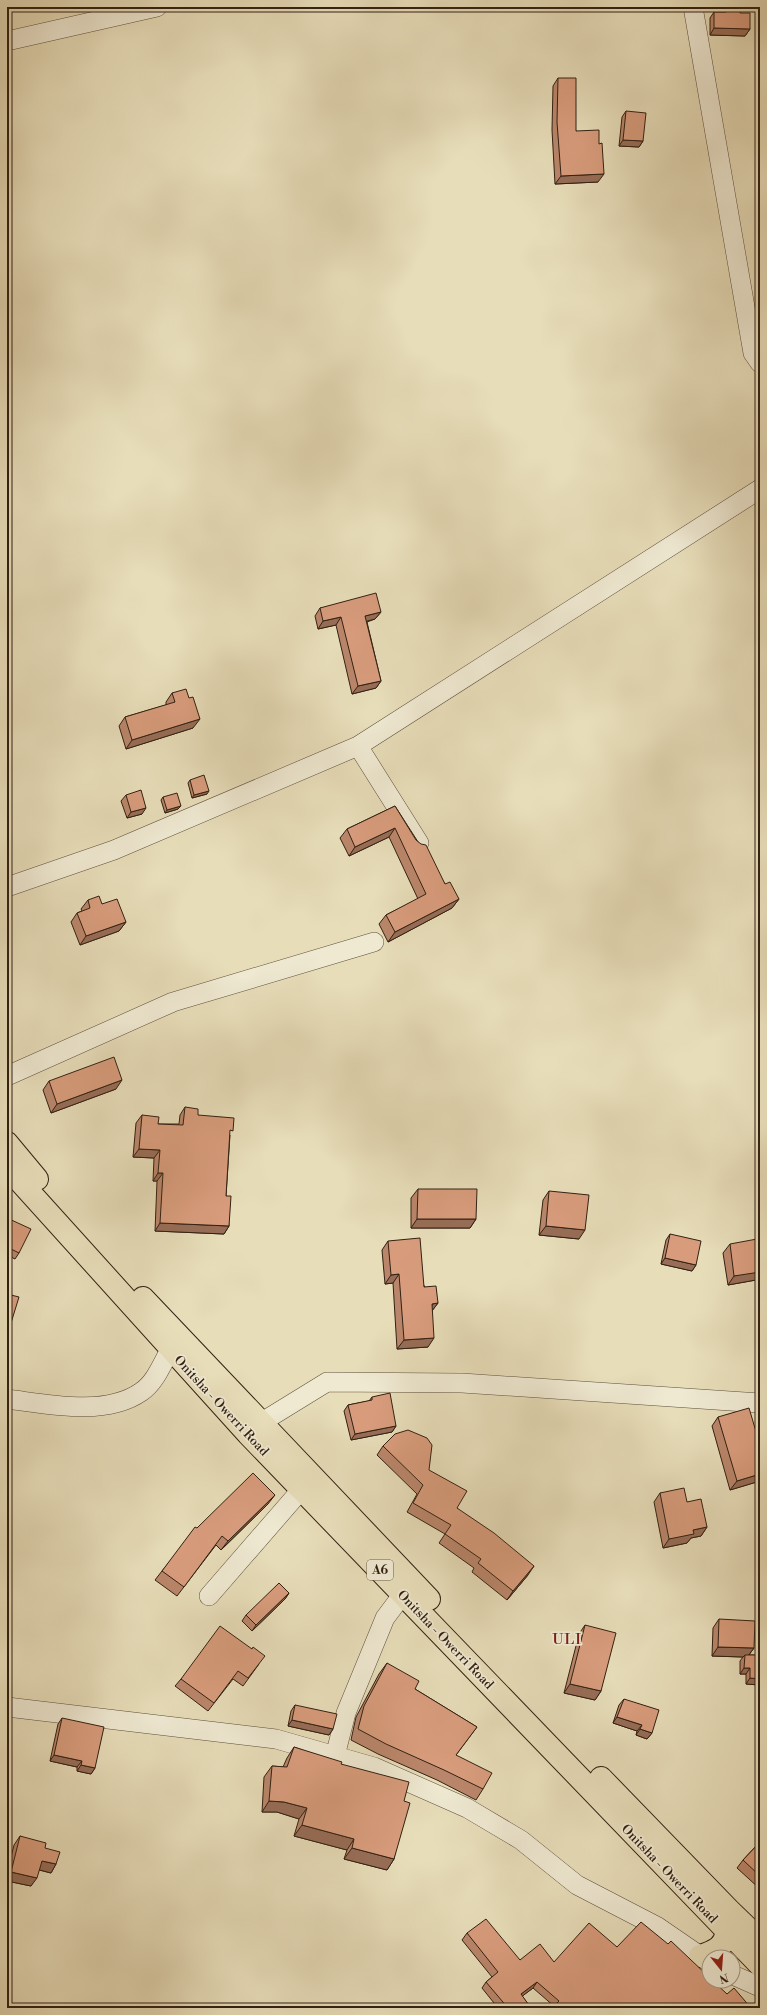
<svg xmlns="http://www.w3.org/2000/svg" width="767" height="2015" font-family="'Libre Bodoni',serif">
<rect width="100%" height="100%" fill="#e7ddb9"/>
<filter id="stains"><feTurbulence type="fractalNoise" baseFrequency=".005" numOctaves="4"/><feColorMatrix values="0 0 0 0 .2 0 0 0 0 .09 0 0 0 0 .02 0 0 0 .5 -.17"/></filter>
<radialGradient id="worn" r=".72"><stop offset=".6" stop-color="#630" stop-opacity="0"/><stop offset="1" stop-color="#630" stop-opacity=".3"/></radialGradient>
<g fill="none" stroke-linecap="round" stroke-linejoin="round">
<g stroke="#5f4f3c" stroke-width="20">
<path id="minor" d="M 693,7 L 753,353 L 760,363
M 7,41 L 157,7
M 358,746 L 419,843
M 7,887 L 114,850 L 358,746 L 760,489
M 7,1076 L 173,1002 L 374,942
M 7,1399 C 47,1404 105,1417 141,1392 C 155,1383 162,1364 170,1350
M 262,1422 L 327,1382 L 462,1383 L 760,1403
M 209,1596 L 301,1490
M 7,1707 L 276,1739 L 374,1767 L 467,1808 L 521,1840 L 577,1885 L 658,1927 L 709,1962
M 335,1756 L 346,1713 L 385,1618 L 403,1594
M 733,1975 L 760,1987"/>
</g>
<g stroke="#322012" stroke-width="24">
<path id="highway" d="M 7,1143 L 37,1179
M 7,1167 L 248,1434 L 760,1965
M 143,1298 L 429,1599
M 601,1778 L 729,1910 L 760,1940
M 700,1956 C 713,1952 727,1946 726,1931"/>
</g>
<use href="#minor" stroke="#efe9d2" stroke-width="19"/>
<use href="#highway" stroke="#e7ddb9" stroke-width="22"/>
</g>
<path fill="#ba866b" stroke="#322012" d="M 726,7 L 740,13 L 750,29 L 745,36 L 710,35 L 710,18 L 714,12 L 722,12 Z
M 558,78 L 576,131 L 598,182 L 555,184 L 552,130 L 553,86 Z
M 626,111 L 643,141 L 639,147 L 619,146 L 622,117 Z
M 320,608 L 381,612 L 375,619 L 367,622 L 381,681 L 376,688 L 352,694 L 336,625 L 318,629 L 315,616 Z
M 172,693 L 189,698 L 193,728 L 126,749 L 119,726 L 125,717 L 166,705 L 166,702 Z
M 190,780 L 207,794 L 192,798 L 188,783 Z
M 126,795 L 142,814 L 127,818 L 121,801 Z
M 163,797 L 178,809 L 165,813 L 161,800 Z
M 395,806 L 445,884 L 459,899 L 452,908 L 388,942 L 379,924 L 386,915 L 418,899 L 389,837 L 349,856 L 340,838 L 347,829 Z
M 88,900 L 102,904 L 126,922 L 119,931 L 80,945 L 71,922 L 77,913 L 82,911 L 81,909 Z
M 49,1081 L 116,1089 L 51,1113 L 43,1090 Z
M 185,1107 L 230,1135 L 226,1196 L 229,1226 L 224,1234 L 155,1231 L 157,1181 L 153,1181 L 154,1158 L 133,1157 L 136,1123 L 142,1115 L 158,1124 L 179,1124 L 180,1115 Z
M 418,1189 L 476,1219 L 470,1228 L 411,1228 L 411,1198 Z
M 549,1191 L 579,1239 L 539,1235 L 543,1200 Z
M 7,1218 L 19,1253 L 15,1259 L 7,1255 Z
M 670,1234 L 696,1265 L 692,1271 L 661,1264 L 666,1240 Z
M 388,1241 L 438,1303 L 432,1311 L 428,1347 L 397,1349 L 393,1283 L 385,1284 L 382,1250 Z
M 730,1244 L 756,1280 L 728,1285 L 723,1253 Z
M 372,1397 L 396,1426 L 392,1432 L 351,1440 L 344,1411 L 348,1405 L 369,1401 Z
M 718,1417 L 760,1445 L 760,1481 L 730,1490 L 712,1426 Z
M 383,1446 L 429,1470 L 457,1508 L 528,1575 L 507,1600 L 472,1572 L 474,1568 L 439,1543 L 445,1534 L 407,1512 L 417,1494 L 377,1455 Z
M 660,1493 L 687,1502 L 707,1527 L 701,1536 L 691,1538 L 687,1543 L 663,1548 L 654,1502 Z
M 268,1504 L 221,1550 L 216,1545 L 177,1596 L 155,1580 L 162,1571 L 197,1528 Z
M 289,1593 L 285,1599 L 252,1631 L 242,1621 L 246,1615 Z
M 719,1619 L 754,1648 L 749,1655 L 760,1655 L 760,1685 L 746,1684 L 746,1674 L 740,1674 L 740,1661 L 743,1657 L 712,1656 L 713,1628 Z
M 585,1625 L 601,1691 L 595,1700 L 564,1693 L 579,1634 Z
M 252,1649 L 259,1664 L 243,1686 L 233,1679 L 208,1711 L 175,1686 L 181,1679 Z
M 387,1663 L 415,1689 L 477,1727 L 456,1755 L 483,1789 L 476,1800 L 437,1780 L 378,1754 L 351,1740 L 356,1717 L 379,1674 Z
M 624,1699 L 652,1733 L 647,1739 L 636,1735 L 637,1731 L 613,1723 L 619,1705 Z
M 295,1705 L 333,1729 L 329,1735 L 288,1726 L 291,1711 Z
M 62,1718 L 95,1768 L 91,1774 L 77,1771 L 77,1767 L 50,1761 L 58,1724 Z
M 294,1747 L 341,1764 L 404,1801 L 394,1859 L 387,1870 L 344,1859 L 347,1850 L 294,1836 L 299,1819 L 277,1812 L 262,1812 L 264,1777 L 272,1766 L 283,1767 L 287,1758 Z
M 20,1836 L 45,1848 L 56,1864 L 51,1873 L 39,1870 L 31,1886 L 7,1881 L 7,1873 L 14,1845 Z
M 760,1840 L 760,1889 L 737,1868 L 743,1860 L 756,1846 Z
M 467,1933 L 520,1960 L 554,1962 L 617,1947 L 727,1994 L 751,2008 L 554,2008 L 555,2007 L 533,1988 L 522,1996 L 531,2008 L 498,2008 L 482,1988 L 486,1982 L 492,1977 L 462,1940 Z"/>
<path fill="#976d57" stroke="#322012" d="M 714,28 L 750,29 L 745,36 L 710,35 Z
M 623,140 L 643,141 L 639,147 L 619,146 Z
M 604,174 L 598,182 L 555,184 L 561,176 Z
M 381,612 L 375,619 L 360,623 L 365,616 Z
M 341,617 L 336,625 L 318,629 L 323,621 Z
M 381,681 L 376,688 L 352,694 L 358,686 Z
M 200,719 L 193,728 L 126,749 L 132,740 Z
M 209,791 L 207,794 L 192,798 L 194,795 Z
M 181,806 L 178,809 L 165,813 L 167,810 Z
M 146,808 L 142,814 L 127,818 L 131,812 Z
M 395,828 L 389,837 L 349,856 L 355,847 Z
M 459,899 L 452,908 L 388,942 L 395,932 Z
M 126,922 L 119,931 L 80,945 L 86,936 Z
M 122,1080 L 116,1089 L 51,1113 L 57,1104 Z
M 139,1149 L 160,1150 L 154,1158 L 133,1157 Z
M 158,1173 L 163,1173 L 157,1181 L 153,1181 Z
M 417,1219 L 476,1219 L 470,1228 L 411,1228 Z
M 160,1223 L 229,1226 L 224,1234 L 155,1231 Z
M 546,1226 L 585,1230 L 579,1239 L 539,1235 Z
M 665,1258 L 696,1265 L 692,1271 L 661,1264 Z
M 760,1267 L 760,1275 L 756,1280 L 728,1285 L 734,1276 Z
M 399,1274 L 393,1283 L 385,1284 L 391,1275 Z
M 438,1303 L 431,1312 L 432,1304 Z
M 434,1338 L 428,1347 L 397,1349 L 404,1340 Z
M 396,1426 L 392,1432 L 351,1440 L 355,1434 Z
M 760,1474 L 760,1481 L 730,1490 L 737,1481 Z
M 275,1495 L 268,1504 L 221,1550 L 228,1541 Z
M 707,1527 L 701,1536 L 691,1538 L 687,1543 L 663,1548 L 669,1539 L 693,1530 Z
M 534,1566 L 528,1575 L 507,1600 L 513,1591 Z
M 289,1593 L 285,1599 L 252,1631 L 256,1625 Z
M 718,1647 L 754,1648 L 747,1657 L 745,1655 L 743,1657 L 712,1656 Z
M 744,1668 L 750,1668 L 746,1674 L 740,1674 Z
M 750,1678 L 760,1679 L 760,1685 L 746,1684 Z
M 570,1684 L 601,1691 L 595,1700 L 564,1693 Z
M 617,1717 L 642,1725 L 637,1731 L 613,1723 Z
M 292,1720 L 333,1729 L 329,1735 L 288,1726 Z
M 640,1729 L 652,1733 L 647,1739 L 636,1735 Z
M 54,1755 L 82,1761 L 77,1767 L 50,1761 Z
M 81,1765 L 95,1768 L 91,1774 L 77,1771 Z
M 269,1801 L 284,1802 L 307,1808 L 299,1819 L 277,1812 L 262,1812 Z
M 302,1825 L 354,1839 L 347,1850 L 294,1836 Z
M 352,1848 L 394,1859 L 387,1870 L 344,1859 Z
M 42,1861 L 56,1864 L 51,1873 L 36,1869 Z
M 11,1872 L 37,1878 L 31,1886 L 7,1881 L 7,1878 Z
M 537,1982 L 533,1988 L 516,2001 L 521,1994 Z"/>
<path fill="#d89c7c" stroke="#322012" d="M 726,7 L 740,7 L 740,13 L 750,13 L 750,29 L 714,28 L 714,12 L 726,12 Z
M 558,78 L 576,78 L 576,131 L 599,130 L 599,144 L 602,143 L 604,174 L 561,176 L 557,122 Z
M 626,111 L 646,113 L 643,141 L 623,140 Z
M 376,593 L 381,612 L 365,616 L 381,681 L 358,686 L 341,617 L 323,621 L 320,608 Z
M 186,689 L 189,698 L 193,697 L 200,719 L 132,740 L 125,717 L 175,702 L 172,693 Z
M 204,775 L 209,791 L 194,795 L 190,780 Z
M 141,790 L 146,808 L 131,812 L 126,795 Z
M 177,793 L 181,806 L 167,810 L 163,797 Z
M 395,806 L 416,840 L 421,844 L 426,845 L 445,884 L 450,882 L 459,899 L 395,932 L 386,915 L 426,894 L 395,828 L 355,847 L 347,829 Z
M 99,896 L 102,904 L 117,899 L 126,922 L 86,936 L 77,913 L 90,908 L 88,900 Z
M 114,1057 L 122,1080 L 57,1104 L 49,1081 Z
M 185,1107 L 198,1109 L 198,1115 L 234,1118 L 233,1131 L 230,1130 L 226,1196 L 231,1196 L 229,1226 L 160,1223 L 163,1173 L 158,1173 L 160,1150 L 139,1149 L 142,1115 L 159,1117 L 158,1124 L 183,1125 Z
M 418,1189 L 477,1189 L 476,1219 L 417,1219 Z
M 549,1191 L 589,1195 L 585,1230 L 546,1226 Z
M 7,1218 L 31,1229 L 19,1253 L 7,1247 Z
M 670,1234 L 701,1241 L 696,1265 L 665,1258 Z
M 420,1238 L 424,1287 L 436,1286 L 438,1303 L 432,1304 L 434,1338 L 404,1340 L 399,1274 L 391,1275 L 388,1241 Z
M 757,1239 L 759,1248 L 760,1247 L 760,1272 L 734,1276 L 730,1244 Z
M 7,1294 L 19,1297 L 7,1336 Z
M 390,1393 L 396,1426 L 355,1434 L 348,1405 L 372,1400 L 372,1397 Z
M 749,1408 L 760,1445 L 760,1474 L 737,1481 L 718,1417 Z
M 408,1430 L 427,1438 L 432,1445 L 429,1470 L 467,1491 L 457,1508 L 494,1533 L 534,1566 L 513,1591 L 478,1563 L 481,1559 L 445,1534 L 451,1525 L 413,1503 L 423,1485 L 383,1446 L 395,1434 Z
M 253,1473 L 275,1495 L 228,1541 L 222,1536 L 184,1587 L 162,1571 L 195,1527 L 197,1528 Z
M 684,1488 L 687,1502 L 701,1499 L 707,1527 L 693,1530 L 694,1534 L 669,1539 L 660,1493 Z
M 279,1583 L 289,1593 L 256,1625 L 246,1615 Z
M 719,1619 L 755,1621 L 754,1648 L 718,1647 Z
M 585,1625 L 616,1633 L 601,1691 L 570,1684 Z
M 220,1626 L 252,1649 L 253,1647 L 265,1656 L 248,1678 L 238,1671 L 214,1703 L 181,1679 Z
M 745,1655 L 760,1655 L 760,1679 L 750,1678 L 750,1668 L 744,1668 Z
M 387,1663 L 419,1681 L 415,1689 L 477,1727 L 456,1755 L 492,1773 L 483,1789 L 444,1770 L 386,1744 L 358,1729 L 364,1706 Z
M 624,1699 L 659,1710 L 652,1733 L 640,1729 L 642,1725 L 617,1717 Z
M 295,1705 L 337,1714 L 333,1729 L 292,1720 Z
M 62,1718 L 104,1727 L 95,1768 L 81,1765 L 82,1761 L 54,1755 Z
M 294,1747 L 342,1762 L 341,1764 L 409,1782 L 404,1801 L 410,1803 L 394,1859 L 352,1848 L 354,1839 L 302,1825 L 307,1808 L 284,1802 L 269,1801 L 272,1766 L 287,1767 Z
M 20,1836 L 46,1843 L 45,1848 L 60,1852 L 56,1864 L 42,1861 L 37,1878 L 11,1872 Z
M 760,1842 L 760,1876 L 743,1860 Z
M 486,1919 L 520,1960 L 540,1944 L 554,1962 L 589,1923 L 617,1947 L 641,1922 L 668,1944 L 671,1941 L 709,1977 L 709,1981 L 713,1981 L 727,1994 L 734,1988 L 751,2008 L 563,2008 L 557,2003 L 559,2001 L 537,1982 L 521,1994 L 531,2008 L 508,2008 L 486,1982 L 498,1972 L 467,1933 Z"/>
<g text-anchor="middle" stroke-width="3.5" stroke-linejoin="round" paint-order="stroke">
<rect fill="#efe9d2" stroke="#6b5c4c" stroke-width="1" x="367" y="1560" width="26" height="20" rx="3"/>
<g font-size="12" font-weight="bold" fill="#322012">
<text x="380" y="1574">A6</text>
</g>
<g font-size="13" fill="#322012" stroke="#efe9d2">
<text transform="translate(222 1405) rotate(47)" y="5">Onitsha - Owerri Road</text>
<text transform="translate(446 1639) rotate(46)" y="5">Onitsha - Owerri Road</text>
<text transform="translate(670 1873) rotate(46)" y="5">Onitsha - Owerri Road</text>
</g>
<g font-size="15" letter-spacing="1" fill="#7a1f14" stroke="#efe9d2">
<text x="567" y="1644">ULI</text>
</g>
</g>
<rect width="767" height="2015" fill="none" stroke="#e7ddb9" stroke-width="24"/>
<rect x="8" y="8" width="751" height="1999" fill="none" stroke="#322012" stroke-width="2"/>
<rect x="12" y="12" width="743" height="1991" fill="none" stroke="#322012"/>
<g transform="translate(721 1969) rotate(163)"><circle r="19" fill="#efe9d2" stroke="#a39985"/>
<path d="M0-3L7 15L0 10L-7 15Z" fill="#8f2418"/>
<text y="-6" font-size="11" font-weight="bold" text-anchor="middle" fill="#322012">N</text>
</g>
<rect width="100%" height="100%" filter="url(#stains)"/>
<rect width="100%" height="100%" fill="url(#worn)"/>
</svg>
